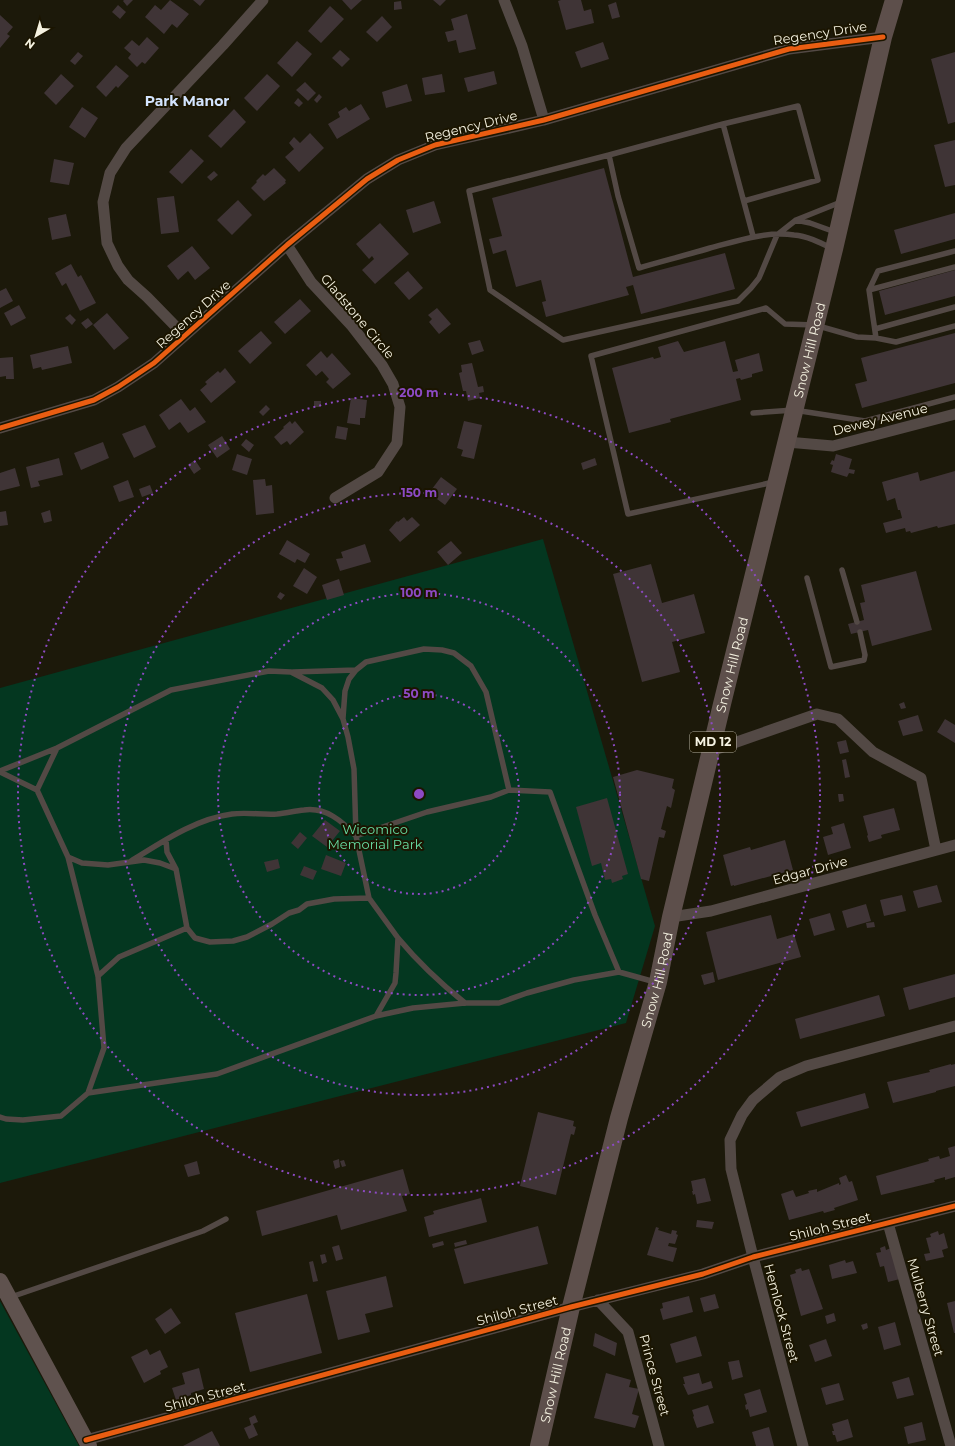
<svg xmlns="http://www.w3.org/2000/svg" width="955" height="1446" font-family="Montserrat,sans-serif">
<rect width="100%" height="100%" fill="#1c190a"/>
<path fill="#043720" d="M 543,539 L 655,926 L 626,1023 L 0,1183 L 0,688 Z
M 0,1301 L 79,1446 L 0,1446 Z"/>
<path fill="#3f3436" d="M 124,0 L 133,0 L 127,6 L 123,1 Z
M 170,0 L 189,14 L 177,28 L 172,24 L 164,34 L 145,17 L 155,5 L 161,10 Z
M 193,0 L 205,0 L 200,6 Z
M 342,0 L 362,0 L 351,10 Z
M 433,0 L 446,0 L 440,6 Z
M 561,0 L 581,0 L 584,11 L 591,9 L 594,23 L 566,30 L 558,1 Z
M 401,1 L 402,9 L 394,10 L 394,2 Z
M 616,2 L 620,17 L 612,19 L 608,5 Z
M 118,5 L 126,12 L 120,19 L 112,12 Z
M 330,6 L 344,19 L 321,43 L 308,31 Z
M 467,14 L 476,49 L 459,53 L 456,40 L 448,42 L 445,32 L 454,30 L 451,19 Z
M 0,15 L 13,27 L 7,34 L 10,36 L 0,48 Z
M 382,16 L 392,27 L 377,42 L 366,32 Z
M 147,37 L 159,48 L 145,64 L 142,62 L 137,67 L 128,58 L 131,54 L 124,48 L 132,40 L 139,46 Z
M 297,41 L 312,54 L 292,77 L 277,63 Z
M 603,42 L 609,59 L 581,68 L 575,52 Z
M 340,50 L 350,59 L 342,67 L 332,58 Z
M 78,52 L 83,56 L 75,65 L 70,61 Z
M 955,52 L 955,122 L 948,124 L 931,59 Z
M 116,65 L 129,76 L 118,88 L 116,86 L 106,97 L 96,87 Z
M 494,71 L 497,84 L 468,92 L 464,78 Z
M 61,74 L 74,86 L 56,105 L 44,93 Z
M 267,74 L 280,86 L 257,111 L 244,98 Z
M 442,74 L 445,92 L 425,95 L 422,78 Z
M 305,82 L 316,93 L 308,101 L 296,90 Z
M 407,84 L 412,101 L 386,108 L 382,92 Z
M 319,94 L 322,97 L 317,103 L 314,100 Z
M 298,98 L 303,103 L 299,107 L 294,103 Z
M 361,104 L 370,119 L 337,139 L 328,124 L 340,117 L 338,112 L 346,107 L 349,111 Z
M 82,107 L 98,118 L 85,138 L 69,127 Z
M 234,109 L 246,122 L 221,148 L 208,136 Z
M 310,133 L 324,148 L 299,172 L 285,157 L 294,149 L 289,143 L 294,137 L 300,143 Z
M 955,140 L 955,185 L 945,187 L 934,145 Z
M 191,149 L 204,161 L 182,184 L 169,172 Z
M 54,159 L 74,163 L 69,185 L 50,182 Z
M 274,168 L 286,180 L 285,182 L 286,183 L 264,201 L 251,188 L 257,182 L 256,181 L 263,174 L 265,176 Z
M 604,168 L 633,277 L 725,253 L 735,289 L 641,314 L 633,285 L 626,287 L 629,295 L 546,317 L 542,302 L 546,301 L 541,280 L 516,287 L 506,250 L 493,254 L 489,239 L 502,236 L 492,198 Z
M 214,171 L 218,175 L 211,181 L 207,177 Z
M 174,196 L 179,232 L 161,234 L 157,198 Z
M 238,200 L 252,215 L 232,235 L 217,220 Z
M 434,201 L 441,223 L 413,233 L 406,210 Z
M 955,213 L 955,239 L 901,254 L 894,230 Z
M 66,214 L 71,236 L 52,240 L 48,218 Z
M 380,223 L 409,254 L 375,284 L 362,270 L 374,259 L 372,256 L 369,259 L 356,244 Z
M 192,246 L 210,268 L 195,280 L 188,271 L 178,280 L 167,266 Z
M 71,264 L 78,277 L 81,275 L 96,303 L 80,311 L 66,283 L 62,286 L 55,273 Z
M 955,270 L 955,296 L 885,315 L 879,291 Z
M 408,271 L 423,288 L 409,300 L 394,283 Z
M 6,288 L 13,301 L 0,308 L 0,291 Z
M 300,299 L 311,311 L 285,334 L 274,322 Z
M 19,305 L 26,318 L 11,326 L 4,313 Z
M 437,308 L 451,324 L 439,334 L 429,322 L 432,319 L 428,315 Z
M 107,313 L 129,338 L 114,350 L 93,325 Z
M 70,314 L 76,320 L 72,325 L 65,318 Z
M 88,318 L 93,324 L 86,329 L 81,323 Z
M 261,331 L 272,343 L 250,364 L 238,351 Z
M 955,333 L 955,383 L 862,408 L 855,384 L 867,381 L 861,358 Z
M 480,340 L 484,351 L 472,355 L 468,343 Z
M 678,341 L 684,352 L 725,341 L 733,372 L 738,371 L 735,360 L 759,353 L 763,371 L 752,374 L 752,377 L 741,380 L 740,378 L 736,379 L 741,400 L 670,419 L 671,422 L 629,433 L 612,368 L 653,357 L 654,359 L 661,357 L 658,347 Z
M 68,346 L 72,363 L 42,370 L 41,367 L 33,369 L 30,355 Z
M 321,351 L 327,358 L 332,353 L 351,374 L 333,389 L 326,382 L 329,379 L 322,371 L 316,376 L 306,365 Z
M 13,357 L 14,379 L 6,379 L 6,376 L 0,377 L 0,358 Z
M 472,363 L 478,387 L 483,386 L 484,392 L 479,393 L 480,398 L 468,401 L 466,391 L 463,391 L 459,373 L 462,372 L 461,365 Z
M 225,368 L 236,382 L 211,403 L 200,390 L 207,384 L 205,382 L 218,371 L 220,373 Z
M 351,398 L 367,400 L 365,418 L 360,418 L 360,425 L 347,423 Z
M 181,399 L 190,411 L 195,407 L 206,422 L 188,433 L 180,422 L 169,430 L 159,415 Z
M 314,401 L 321,401 L 321,407 L 314,407 Z
M 266,405 L 270,409 L 263,416 L 259,412 Z
M 290,421 L 292,424 L 295,421 L 304,432 L 290,445 L 287,441 L 281,445 L 274,437 L 284,428 L 283,427 Z
M 464,421 L 482,425 L 474,459 L 461,456 L 463,450 L 457,448 Z
M 145,425 L 156,447 L 134,458 L 122,434 Z
M 337,426 L 348,428 L 346,440 L 335,438 Z
M 222,436 L 230,449 L 217,458 L 208,445 Z
M 246,439 L 254,445 L 249,452 L 241,445 Z
M 103,442 L 109,458 L 81,470 L 74,453 Z
M 237,454 L 252,459 L 247,475 L 232,470 Z
M 836,454 L 852,459 L 849,469 L 855,470 L 854,474 L 849,473 L 847,477 L 831,472 L 833,465 L 830,464 L 832,460 L 834,461 Z
M 59,458 L 63,475 L 38,481 L 40,486 L 31,488 L 26,467 Z
M 595,458 L 597,465 L 583,470 L 581,463 Z
M 195,460 L 201,469 L 194,474 L 188,465 Z
M 15,468 L 20,486 L 0,491 L 0,473 Z
M 955,471 L 955,524 L 938,528 L 937,526 L 911,533 L 910,531 L 906,532 L 905,528 L 886,533 L 883,523 L 902,518 L 900,510 L 898,510 L 895,498 L 887,501 L 882,482 L 918,472 L 920,481 Z
M 441,477 L 457,489 L 445,505 L 429,493 Z
M 265,479 L 266,486 L 272,485 L 274,513 L 256,515 L 253,480 Z
M 128,480 L 134,497 L 119,502 L 113,486 Z
M 150,485 L 153,493 L 142,497 L 139,489 Z
M 50,510 L 52,521 L 44,523 L 41,513 Z
M 6,511 L 8,525 L 0,526 L 0,512 Z
M 404,517 L 407,521 L 412,517 L 420,525 L 400,542 L 389,530 L 397,521 L 398,522 Z
M 287,540 L 310,554 L 305,563 L 297,559 L 295,563 L 279,554 Z
M 451,541 L 462,553 L 448,565 L 437,552 Z
M 365,544 L 371,562 L 340,571 L 336,559 L 343,558 L 341,552 Z
M 651,564 L 662,603 L 694,594 L 705,633 L 672,642 L 680,672 L 642,682 L 613,574 Z
M 304,568 L 317,577 L 307,594 L 293,586 Z
M 916,571 L 932,630 L 872,646 L 868,630 L 851,634 L 848,624 L 864,620 L 860,603 L 865,602 L 861,585 Z
M 339,579 L 344,595 L 327,600 L 322,585 Z
M 280,592 L 285,595 L 281,600 L 277,597 Z
M 904,702 L 906,708 L 901,709 L 899,704 Z
M 918,715 L 923,731 L 903,736 L 898,721 Z
M 945,719 L 955,725 L 955,743 L 937,732 Z
M 846,740 L 849,752 L 840,754 L 837,742 Z
M 846,759 L 850,777 L 845,778 L 842,760 Z
M 637,770 L 674,779 L 672,788 L 675,790 L 671,808 L 667,806 L 661,829 L 666,831 L 664,838 L 659,837 L 649,881 L 641,879 L 613,777 Z
M 838,794 L 843,794 L 844,801 L 839,802 Z
M 607,798 L 628,874 L 622,876 L 623,879 L 612,883 L 611,879 L 605,880 L 601,863 L 592,866 L 576,807 Z
M 894,808 L 900,830 L 881,835 L 882,838 L 869,842 L 867,836 L 868,835 L 863,816 Z
M 325,820 L 340,831 L 327,847 L 312,836 Z
M 844,823 L 851,848 L 828,855 L 823,837 L 833,834 L 831,827 Z
M 300,832 L 307,838 L 298,849 L 291,843 Z
M 785,840 L 793,870 L 734,886 L 734,885 L 731,886 L 723,855 L 750,847 L 751,850 Z
M 326,855 L 346,863 L 341,876 L 321,869 Z
M 278,859 L 280,868 L 267,872 L 264,862 Z
M 304,866 L 317,871 L 313,880 L 300,875 Z
M 937,885 L 942,902 L 918,908 L 913,891 Z
M 902,895 L 906,911 L 884,916 L 880,900 Z
M 866,904 L 871,921 L 847,928 L 842,911 Z
M 830,913 L 835,930 L 814,936 L 809,919 Z
M 771,915 L 777,939 L 794,934 L 801,957 L 718,980 L 706,932 Z
M 874,922 L 875,927 L 867,928 L 866,923 Z
M 713,972 L 715,982 L 704,985 L 701,975 Z
M 955,974 L 955,997 L 909,1010 L 903,988 Z
M 879,995 L 885,1016 L 800,1039 L 795,1019 Z
M 951,1064 L 951,1065 L 955,1064 L 955,1086 L 936,1091 L 936,1092 L 893,1103 L 887,1082 L 930,1072 L 929,1070 Z
M 865,1093 L 869,1108 L 801,1127 L 796,1112 Z
M 538,1112 L 574,1121 L 573,1126 L 576,1127 L 574,1135 L 571,1134 L 556,1195 L 520,1186 Z
M 955,1146 L 955,1177 L 945,1180 L 945,1177 L 934,1180 L 935,1182 L 881,1195 L 876,1176 L 929,1161 L 928,1159 L 939,1156 L 940,1159 L 950,1156 L 948,1148 Z
M 339,1159 L 340,1167 L 335,1169 L 333,1161 Z
M 344,1160 L 346,1166 L 342,1167 L 340,1161 Z
M 197,1161 L 200,1174 L 188,1177 L 184,1165 Z
M 403,1169 L 410,1194 L 402,1196 L 407,1211 L 341,1230 L 337,1215 L 262,1236 L 256,1211 Z
M 846,1175 L 849,1182 L 852,1181 L 858,1200 L 834,1208 L 835,1210 L 824,1213 L 823,1211 L 789,1220 L 781,1194 L 793,1190 L 796,1197 L 809,1193 L 808,1191 L 817,1189 L 817,1192 L 839,1183 L 839,1185 L 841,1184 L 839,1178 Z
M 705,1178 L 711,1201 L 697,1204 L 695,1194 L 693,1195 L 692,1191 L 693,1191 L 691,1181 Z
M 481,1198 L 487,1222 L 429,1237 L 424,1217 L 434,1214 L 433,1211 Z
M 697,1220 L 714,1222 L 712,1229 L 696,1227 Z
M 538,1226 L 548,1264 L 464,1284 L 454,1249 Z
M 656,1227 L 659,1228 L 658,1230 L 671,1234 L 672,1230 L 677,1231 L 676,1234 L 678,1235 L 675,1244 L 669,1243 L 668,1246 L 677,1248 L 673,1262 L 647,1255 Z
M 938,1231 L 939,1235 L 944,1233 L 948,1248 L 942,1250 L 944,1257 L 926,1261 L 924,1254 L 930,1253 L 926,1238 L 931,1237 L 930,1234 Z
M 466,1240 L 467,1244 L 455,1247 L 454,1243 Z
M 443,1241 L 444,1245 L 433,1248 L 432,1244 Z
M 339,1245 L 343,1259 L 336,1261 L 332,1247 Z
M 885,1246 L 886,1250 L 891,1248 L 900,1279 L 888,1282 L 884,1266 L 880,1267 L 876,1253 L 881,1252 L 880,1248 Z
M 325,1254 L 327,1262 L 322,1264 L 320,1255 Z
M 845,1260 L 846,1263 L 853,1261 L 857,1273 L 832,1279 L 829,1265 Z
M 313,1261 L 318,1281 L 313,1282 L 309,1262 Z
M 801,1268 L 802,1271 L 809,1269 L 823,1309 L 801,1316 L 790,1275 L 796,1273 L 795,1270 Z
M 386,1276 L 393,1307 L 365,1314 L 370,1332 L 338,1340 L 326,1291 Z
M 307,1294 L 322,1353 L 250,1372 L 235,1313 Z
M 715,1294 L 719,1308 L 704,1312 L 700,1298 Z
M 689,1296 L 693,1312 L 663,1320 L 660,1309 L 663,1308 L 662,1303 Z
M 955,1301 L 955,1333 L 954,1333 L 947,1303 Z
M 171,1308 L 181,1323 L 165,1334 L 155,1319 Z
M 834,1313 L 836,1321 L 827,1324 L 825,1316 Z
M 895,1322 L 901,1345 L 884,1350 L 878,1327 Z
M 867,1323 L 868,1328 L 863,1330 L 861,1325 Z
M 595,1333 L 617,1343 L 615,1356 L 593,1346 Z
M 696,1336 L 702,1356 L 676,1363 L 670,1344 Z
M 826,1339 L 832,1356 L 815,1362 L 809,1345 Z
M 147,1349 L 150,1355 L 160,1350 L 168,1367 L 160,1371 L 161,1374 L 144,1383 L 131,1357 Z
M 739,1360 L 743,1377 L 732,1380 L 728,1362 Z
M 199,1368 L 204,1389 L 191,1393 L 191,1395 L 176,1400 L 172,1388 L 185,1384 L 182,1373 Z
M 606,1373 L 631,1380 L 629,1387 L 639,1389 L 632,1414 L 639,1416 L 635,1428 L 594,1418 Z
M 699,1373 L 702,1384 L 711,1381 L 713,1388 L 688,1395 L 683,1384 L 685,1384 L 683,1377 Z
M 909,1377 L 914,1395 L 897,1399 L 892,1382 Z
M 839,1383 L 844,1400 L 826,1405 L 821,1388 Z
M 760,1389 L 767,1412 L 750,1417 L 748,1409 L 746,1410 L 745,1405 L 747,1404 L 744,1394 Z
M 708,1405 L 714,1423 L 697,1428 L 693,1417 L 694,1416 L 692,1410 Z
M 255,1415 L 258,1422 L 253,1424 L 258,1435 L 249,1439 L 244,1428 L 251,1425 L 249,1418 Z
M 848,1419 L 853,1437 L 837,1442 L 835,1435 L 833,1435 L 832,1431 L 834,1431 L 832,1424 Z
M 922,1422 L 926,1440 L 908,1444 L 904,1427 Z
M 769,1427 L 774,1446 L 756,1446 L 752,1432 Z
M 212,1431 L 220,1446 L 183,1446 Z"/>
<g fill="none" stroke-linecap="round" stroke-linejoin="round">
<path stroke="#534945" stroke-width="5.5" d="M 723,124 L 798,106 L 818,180 L 744,201
M 609,155 L 723,124 L 753,236
M 796,220 L 810,223 L 835,232
M 831,248 C 819,242 807,236 794,235 C 766,231 737,241 710,248 C 687,255 663,261 639,268 L 618,196 L 609,155 L 469,191 L 490,290 L 563,340 L 738,301 L 751,288 L 759,278 L 777,235 L 796,220 L 841,202
M 869,290 L 955,267
M 875,329 L 955,307
M 876,338 L 869,290 L 878,271 L 955,251
M 753,413 L 794,410 L 865,421 L 955,397
M 774,482 L 628,514 L 591,356 L 766,308 L 785,324 L 815,325 L 857,337 L 876,338 L 896,342 L 955,326
M 842,570 L 857,622
M 807,578 L 831,667 L 864,660 L 865,655 L 860,632
M 293,672 L 356,670
M 343,718 L 345,691 L 349,679 L 356,670 L 366,662 L 424,649 L 442,650 L 454,653 L 471,666 L 486,692 L 509,790
M 0,771 L 57,748 L 171,690 L 269,671 L 291,672 L 322,688 L 333,700 L 343,719 L 348,737 L 354,769 L 356,836 L 369,898
M 0,772 L 37,790
M 166,840 L 167,852 L 176,869
M 68,857 L 82,863 L 108,865 L 144,860 L 160,863 L 176,869 L 187,928 L 119,957 L 98,976
M 131,861 C 162,842 195,819 232,814 C 247,812 262,815 277,814 C 286,813 295,811 304,810 C 326,807 342,821 356,836 L 427,812 L 491,797 L 509,790 L 550,792 L 595,915 L 619,972
M 398,938 C 418,962 440,983 465,1003
M 376,1016 L 413,1008 L 465,1003 L 499,1003 L 527,993 L 574,980 L 619,972 L 655,982
M 88,1093 L 217,1074 L 376,1016 L 395,983 L 396,973 L 398,938 L 369,898 L 334,899 L 307,904 L 299,910 L 289,913 L 272,924 L 247,937 L 233,941 L 210,942 L 195,938 L 187,928
M 0,1117 L 6,1119 L 23,1120 L 61,1116 L 88,1093 L 104,1048 L 98,976 L 68,857 L 37,790 L 57,748
M 11,1297 L 203,1231 L 226,1219"/>
<path stroke="#534945" stroke-width="11" d="M 504,0 L 522,46 L 544,120
M 287,245 L 311,282 L 351,325 L 382,365 L 393,384 L 400,407 L 397,443 L 378,472 L 335,498
M 184,335 L 147,297 L 128,280 L 118,266 L 107,243 L 103,202 L 110,173 L 126,148 L 223,45 L 263,0
M 0,428 L 94,400 L 118,387 L 154,363 L 287,245 L 367,179 L 398,160 L 435,145 L 544,120 L 789,49 L 883,37
M 787,442 L 833,446 L 955,414
M 711,751 L 817,714 L 838,719 L 873,752 L 921,778 L 936,850
M 671,917 L 711,911 L 955,845
M 888,1223 L 951,1446
M 598,1300 L 628,1332 L 659,1446
M 86,1440 L 571,1307 L 703,1274 L 753,1257 L 955,1206
M 803,1446 L 753,1257 L 731,1169 L 730,1140 L 742,1115 L 753,1100 L 780,1077 L 806,1066 L 955,1026"/>
<path stroke="#5f524e" stroke-width="16" d="M 0,1281 L 89,1446"/>
<path stroke="#5d4f4b" stroke-width="18" id="s1" d="M 539,1446 L 571,1307 L 619,1118 L 658,982 L 671,917 L 722,704 L 834,249 L 883,37 L 894,0"/>
<g stroke="#1b1500" stroke-width="8">
<path id="cycleway" d="M 0,428 L 94,400 L 118,387 L 154,363 L 287,245 L 367,179 L 398,160 L 435,145 L 544,120 L 789,49 L 883,37
M 86,1440 L 571,1307 L 703,1274 L 753,1257 L 955,1206"/>
</g>
<use href="#cycleway" stroke="#e95d12" stroke-width="5"/>
</g>
<g fill="none" stroke="#8d4ac4" stroke-width="2" stroke-dasharray="2 4">
<circle cx="419" cy="794" r="100"/>
<circle cx="419" cy="794" r="201"/>
<circle cx="419" cy="794" r="301"/>
<circle cx="419" cy="794" r="401"/>
</g>
<g text-anchor="middle" stroke-width="4" stroke-linejoin="round" paint-order="stroke">
<rect fill="#1b1500" stroke="#b4b09e" stroke-width="1" x="690" y="732" width="46" height="20" rx="3"/>
<g font-size="12" font-weight="bold" fill="#f5f2e1">
<text x="713" y="746">MD 12</text>
</g>
<g font-size="13" fill="#f5f2e1" stroke="#1b1500">
<text transform="translate(820 33) rotate(-9)" y="5">Regency Drive</text>
<text transform="translate(471 126) rotate(-14)" y="5">Regency Drive</text>
<text transform="translate(193 314) rotate(-42)" y="5">Regency Drive</text>
<text transform="translate(358 316) rotate(50)" y="5">Gladstone Circle</text>
<text dy="5" stroke="none"><textPath href="#s1" startOffset="1129">Snow Hill Road</textPath></text>
<text transform="translate(880 419) rotate(-14)" y="5">Dewey Avenue</text>
<text dy="5" stroke="none"><textPath href="#s1" startOffset="805">Snow Hill Road</textPath></text>
<text transform="translate(810 870) rotate(-15)" y="5">Edgar Drive</text>
<text dy="5" stroke="none"><textPath href="#s1" startOffset="481">Snow Hill Road</textPath></text>
<text transform="translate(830 1226) rotate(-14)" y="5">Shiloh Street</text>
<text transform="translate(926 1307) rotate(74)" y="5">Mulberry Street</text>
<text transform="translate(517 1310) rotate(-15)" y="5">Shiloh Street</text>
<text transform="translate(782 1313) rotate(75)" y="5">Hemlock Street</text>
<text dy="5" stroke="none"><textPath href="#s1" startOffset="73">Snow Hill Road</textPath></text>
<text transform="translate(655 1375) rotate(75)" y="5">Prince Street</text>
<text transform="translate(205 1396) rotate(-15)" y="5">Shiloh Street</text>
</g>
<g font-size="13" fill="#68dfa4" stroke="#1b1500">
<text x="375" y="834">Wicomico<tspan x="375" dy="15">Memorial Park</tspan></text>
</g>
<g font-size="14" font-weight="bold" fill="#d3e4fe" stroke="#1b1500">
<text x="187" y="106">Park Manor</text>
</g>
</g>
<circle cx="419" cy="794" r="6" fill="#8d4ac4" stroke="#1b1500" stroke-width="2"/>
<g font-size="12" text-anchor="middle" font-weight="bold" fill="#8d4ac4" stroke="#1b1500" stroke-width="4" stroke-linejoin="round" paint-order="stroke">
<text x="419" y="397">200 m</text>
<text x="419" y="497">150 m</text>
<text x="419" y="597">100 m</text>
<text x="419" y="698">50 m</text>
</g>
<g transform="translate(36 36) rotate(218)" stroke="#1b1500" stroke-width="3" paint-order="stroke">
<path d="M0-3L7 15L0 10L-7 15Z" fill="#f5f2e1"/>
<text y="-6" font-size="11" font-weight="bold" text-anchor="middle" fill="#f5f2e1">N</text>
</g>
</svg>
